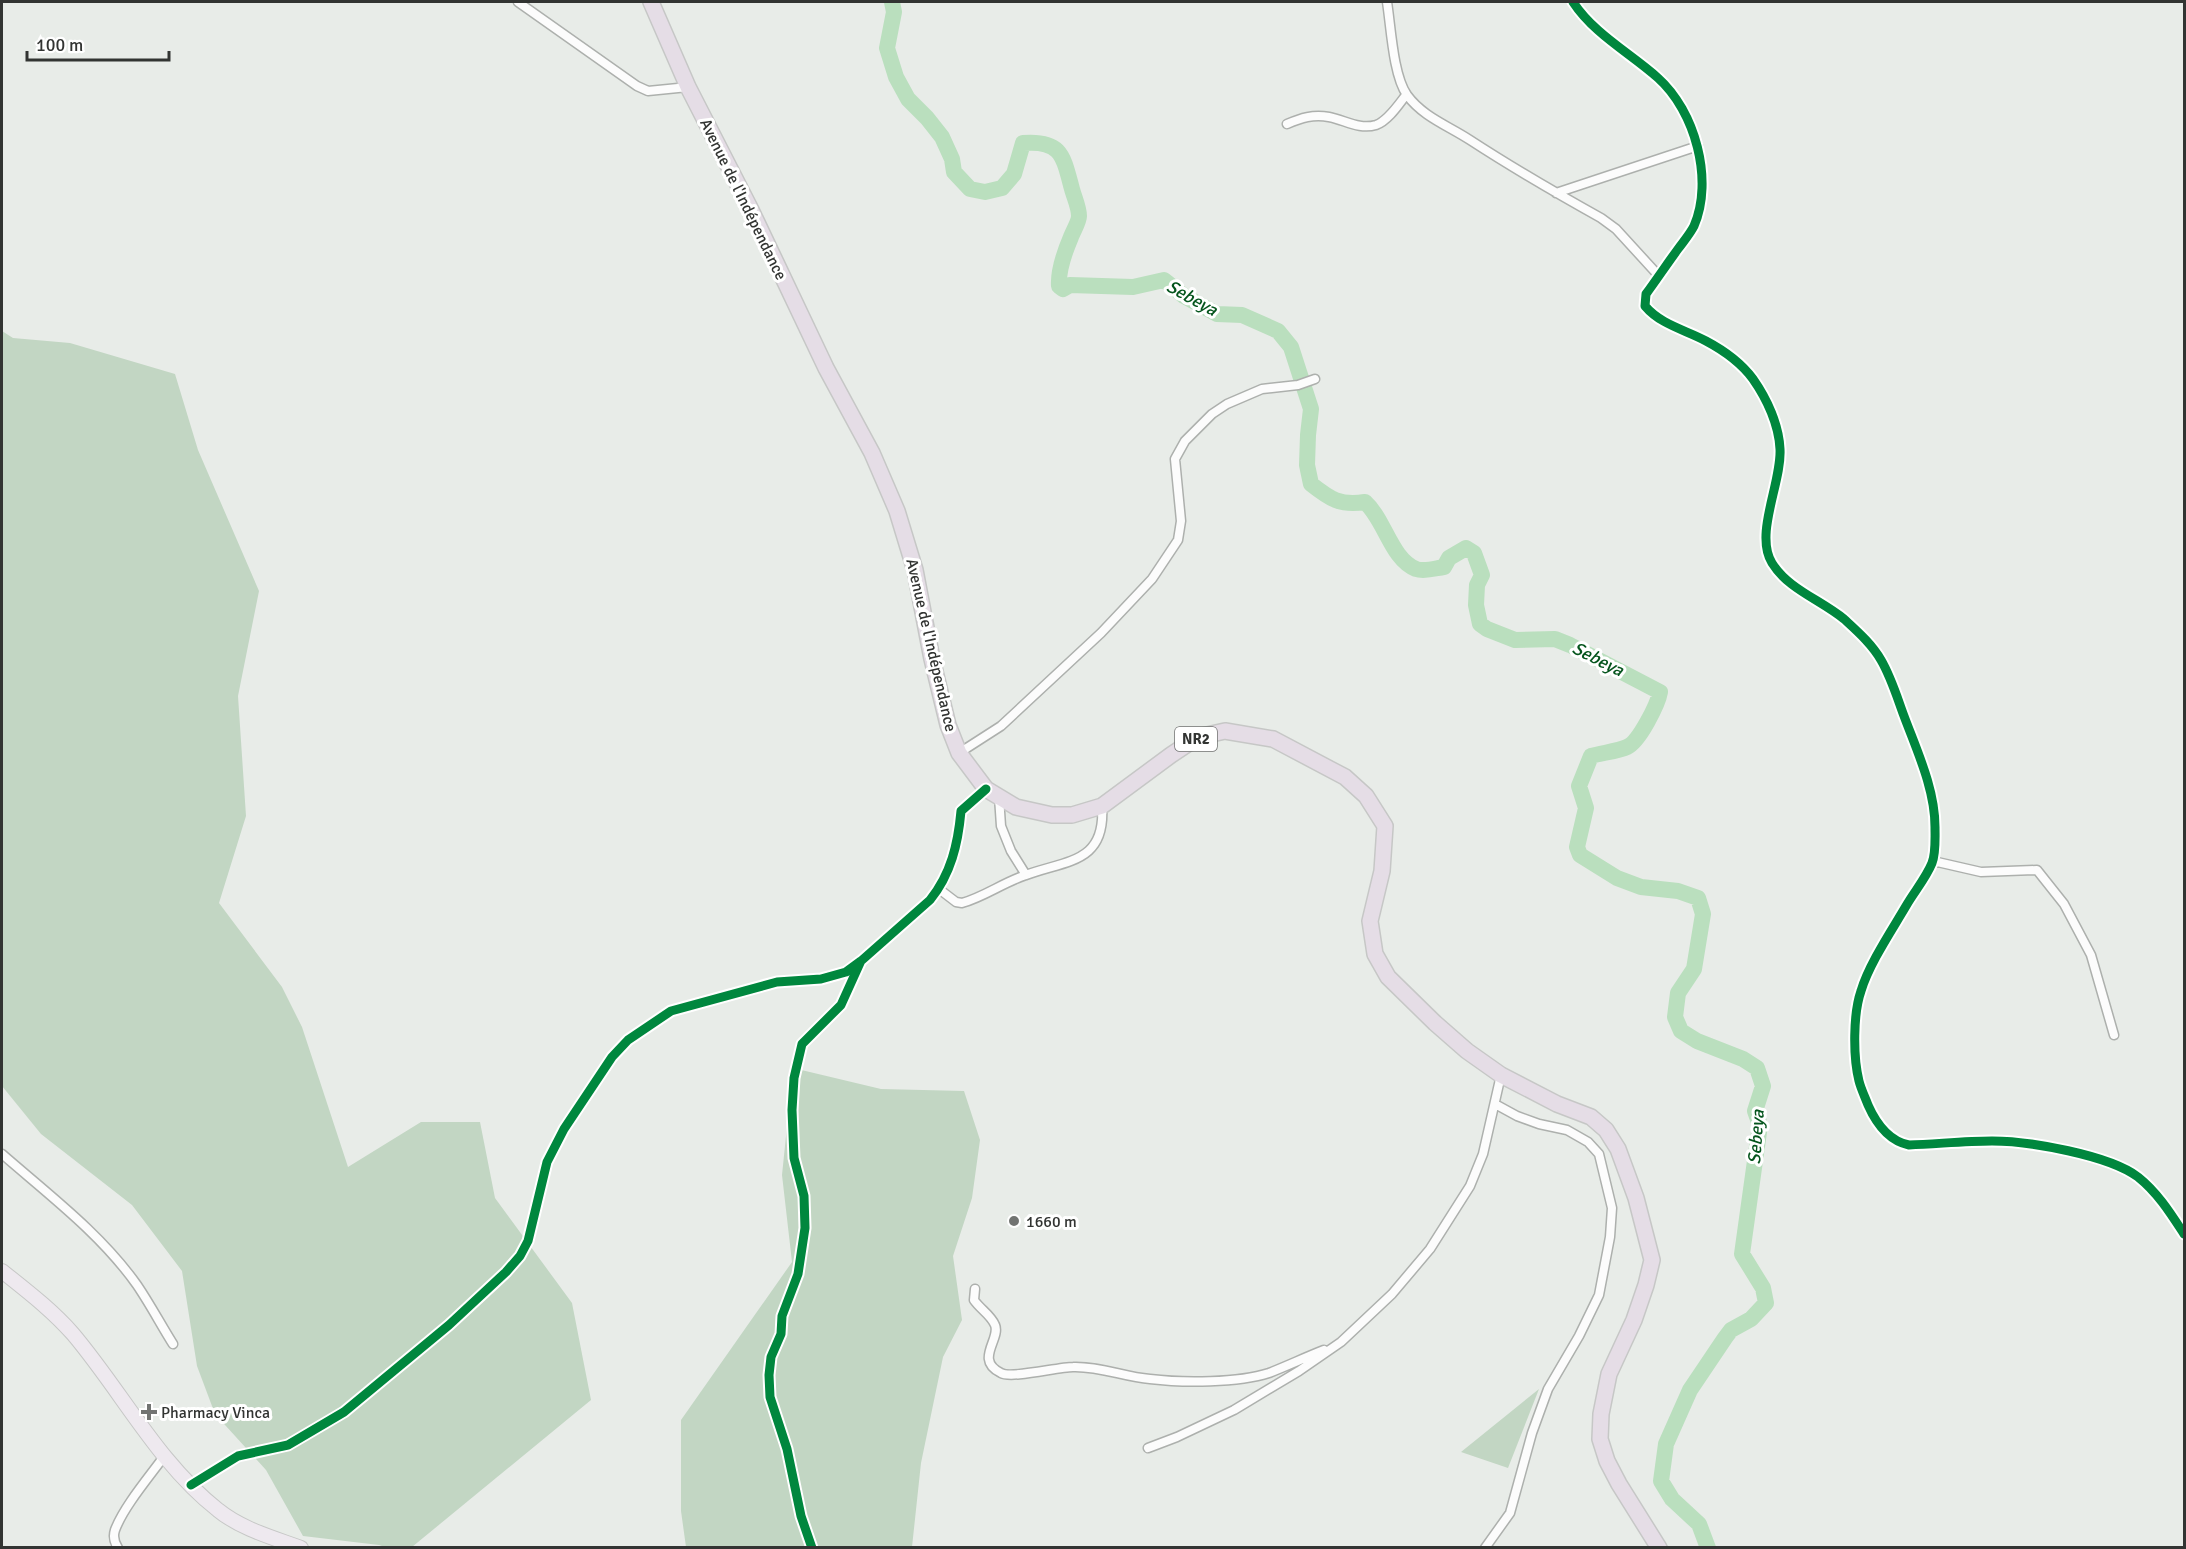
<svg xmlns="http://www.w3.org/2000/svg" width="2186" height="1549" font-family="Signika,sans-serif">
<rect width="100%" height="100%" fill="#e8ece8"/>
<path fill="#c2d6c3" d="M 2,331 L 13,338 L 70,343 L 175,374 L 198,450 L 259,591 L 238,696 L 246,816 L 219,903 L 282,987 L 302,1027 L 348,1167 L 421,1122 L 480,1122 L 495,1198 L 572,1303 L 591,1400 L 412,1547 L 385,1547 L 379,1545 L 303,1536 L 266,1470 L 215,1414 L 197,1366 L 182,1271 L 132,1205 L 41,1134 L 2,1086 Z
M 793,1068 L 881,1089 L 964,1091 L 980,1140 L 972,1198 L 953,1256 L 962,1320 L 943,1357 L 921,1463 L 912,1547 L 686,1547 L 681,1511 L 681,1420 L 792,1262 L 782,1175 Z
M 1539,1389 L 1508,1468 L 1461,1452 Z"/>
<g fill="none" stroke-linecap="round" stroke-linejoin="round">
<path stroke="#badfbe" stroke-width="16" d="M 892,2 L 894,12 L 887,48 L 896,77 L 908,99 L 927,118 L 942,137 L 952,159 L 954,172 L 970,189 L 985,192 L 1002,188 L 1014,174 L 1023,143 C 1062,140 1063,156 1072,189 C 1074,197 1079,207 1079,216 C 1079,222 1073,231 1071,237 C 1065,251 1058,271 1059,286 L 1063,289 L 1070,285 L 1133,287 L 1164,280 L 1184,296 L 1217,314 L 1242,315 L 1278,331 L 1291,347 L 1311,409 L 1308,435 L 1307,465 L 1311,484 C 1330,499 1340,506 1365,502 C 1385,520 1391,559 1416,569 C 1425,572 1436,568 1444,567 L 1449,558 L 1466,548 L 1474,553 L 1482,575 L 1477,585 L 1476,605 L 1480,624 L 1487,629 L 1515,640 L 1555,639 L 1570,645 L 1660,692 C 1658,704 1639,742 1627,747 C 1619,751 1601,753 1591,756 L 1579,786 L 1586,808 L 1577,847 L 1580,855 L 1617,878 L 1641,887 L 1678,891 L 1698,898 L 1703,914 L 1694,969 L 1678,993 L 1675,1017 L 1681,1031 L 1697,1041 L 1743,1059 L 1757,1068 L 1763,1086 L 1755,1111 L 1760,1125 L 1742,1254 L 1763,1288 L 1766,1303 L 1751,1319 L 1731,1330 L 1725,1338 L 1690,1390 L 1666,1444 L 1661,1481 L 1672,1499 L 1699,1524 L 1708,1548"/>
<g stroke="#adb0ad" stroke-width="11">
<path id="street" d="M 518,2 L 637,86 L 648,91 L 688,87
M 1387,2 C 1391,27 1393,75 1407,95 C 1423,117 1449,126 1470,140 C 1513,168 1556,193 1601,218 L 1616,229 L 1659,276
M 1573,2 C 1594,34 1630,53 1658,78 C 1695,111 1714,180 1694,226 C 1690,234 1683,242 1678,249 C 1667,264 1657,279 1646,294 L 1645,306 C 1661,325 1686,330 1706,341 C 1723,350 1742,364 1753,379 C 1767,399 1779,425 1780,449 C 1782,482 1754,534 1772,563 C 1788,589 1821,600 1844,619 C 1857,631 1872,644 1881,660 C 1891,677 1897,697 1904,716 C 1917,751 1935,789 1935,827 C 1935,838 1936,853 1932,863 C 1926,878 1914,892 1906,906 C 1892,930 1869,964 1861,991 C 1853,1014 1853,1057 1859,1081 C 1861,1089 1865,1097 1868,1105 C 1876,1123 1889,1141 1909,1145 C 1937,1144 1965,1141 1992,1141 C 2029,1141 2109,1155 2138,1177 C 2158,1193 2171,1214 2184,1234
M 1287,124 C 1301,118 1313,114 1329,117 C 1345,120 1359,130 1376,125 C 1388,121 1399,104 1406,95
M 1556,193 L 1698,146
M 959,753 L 1001,726 L 1101,633 L 1152,579 L 1178,540 L 1181,521 L 1175,459 L 1185,441 L 1212,414 L 1227,404 L 1262,389 L 1298,385 L 1315,379
M 999,797 L 1001,826 L 1011,851 L 1026,875
M 1933,861 L 1981,872 L 2037,870 L 2064,904 L 2091,955 L 2114,1035
M 939,889 L 956,902 L 962,903 C 984,897 1004,882 1026,875 C 1067,860 1106,863 1102,806
M 2,1154 C 49,1195 101,1234 137,1285 C 150,1304 161,1325 173,1344
M 975,1289 L 974,1300 C 980,1309 991,1315 995,1325 C 1001,1339 974,1360 1001,1373 C 1011,1379 1058,1367 1073,1367 C 1100,1366 1124,1377 1150,1379 C 1183,1383 1238,1383 1269,1373 C 1287,1366 1306,1357 1324,1350
M 1148,1448 L 1177,1437 L 1234,1410 L 1299,1371 L 1341,1342 L 1392,1294 L 1430,1249 L 1470,1186 L 1483,1154 L 1501,1075
M 191,1485 L 238,1456 L 288,1445 L 344,1412 L 449,1325 L 506,1272 L 520,1256 L 528,1241 L 547,1162 L 564,1129 L 612,1057 L 628,1040 L 671,1011 L 777,982 L 821,979 L 846,972 L 861,961 L 930,900 C 951,874 958,844 961,811 L 986,789
M 118,1548 C 114,1542 113,1536 115,1530 C 124,1506 150,1476 165,1455
M 812,1548 L 801,1516 L 787,1449 L 770,1397 L 769,1375 L 771,1357 L 781,1334 L 782,1316 L 798,1274 L 805,1228 L 804,1196 L 794,1158 L 792,1110 L 794,1078 L 802,1044 L 841,1005 L 861,961
M 1485,1548 L 1510,1513 L 1532,1433 L 1548,1389 L 1579,1336 L 1599,1295 L 1610,1237 L 1612,1208 L 1599,1154 L 1588,1142 L 1567,1130 L 1539,1124 L 1517,1116 L 1495,1104"/>
</g>
<g stroke="#c6c7c6" stroke-width="16">
<path id="primary" d="M 2,1271 C 27,1291 52,1310 73,1334 C 122,1392 158,1463 218,1510 C 241,1529 274,1538 301,1548"/>
</g>
<g stroke="#c6c7c6" stroke-width="18">
<path id="highway" d="M 651,2 L 688,87 L 751,210 L 826,368 L 872,453 L 897,511 L 915,570 L 932,659 L 948,725 L 959,753 L 986,789 L 1016,807 L 1052,815 L 1072,815 L 1102,806 L 1171,755 L 1198,737 L 1225,731 L 1273,739 L 1345,777 L 1366,796 L 1385,826 L 1382,871 L 1370,921 L 1375,954 L 1388,977 L 1435,1023 L 1467,1051 L 1501,1075 L 1557,1104 L 1591,1117 L 1606,1130 L 1618,1149 L 1636,1198 L 1652,1260 L 1646,1285 L 1634,1320 L 1609,1374 L 1601,1414 L 1600,1439 L 1607,1461 L 1619,1484 L 1659,1548"/>
</g>
<use href="#street" stroke="#fcfcfc" stroke-width="8"/>
<use href="#primary" stroke="#eee9ef" stroke-width="14"/>
<use href="#highway" stroke="#e5dde6" stroke-width="15"/>
<g stroke="#fff" stroke-width="13">
<path id="cycleway" d="M 1573,2 C 1594,34 1630,53 1658,78 C 1695,111 1714,180 1694,226 C 1690,234 1683,242 1678,249 C 1667,264 1657,279 1646,294 L 1645,306 C 1661,325 1686,330 1706,341 C 1723,350 1742,364 1753,379 C 1767,399 1779,425 1780,449 C 1782,482 1754,534 1772,563 C 1788,589 1821,600 1844,619 C 1857,631 1872,644 1881,660 C 1891,677 1897,697 1904,716 C 1917,751 1935,789 1935,827 C 1935,838 1936,853 1932,863 C 1926,878 1914,892 1906,906 C 1892,930 1869,964 1861,991 C 1853,1014 1853,1057 1859,1081 C 1861,1089 1865,1097 1868,1105 C 1876,1123 1889,1141 1909,1145 C 1937,1144 1965,1141 1992,1141 C 2029,1141 2109,1155 2138,1177 C 2158,1193 2171,1214 2184,1234
M 191,1485 L 238,1456 L 288,1445 L 344,1412 L 449,1325 L 506,1272 L 520,1256 L 528,1241 L 547,1162 L 564,1129 L 612,1057 L 628,1040 L 671,1011 L 777,982 L 821,979 L 846,972 L 861,961 L 930,900 C 951,874 958,844 961,811 L 986,789
M 812,1548 L 801,1516 L 787,1449 L 770,1397 L 769,1375 L 771,1357 L 781,1334 L 782,1316 L 798,1274 L 805,1228 L 804,1196 L 794,1158 L 792,1110 L 794,1078 L 802,1044 L 841,1005 L 860,963"/>
</g>
<use href="#cycleway" stroke="#00873e" stroke-width="9"/>
</g>
<g fill="#727472" stroke="#fff" stroke-width="2">
<circle cx="1014" cy="1221" r="6"/>
<path d="M146 1403h6v6h6v6h-6v6h-6v-6h-6v-6h6z"/>
</g>
<g text-anchor="middle" stroke-width="6" stroke-linejoin="round" paint-order="stroke">
<rect fill="#fff" stroke="#707170" stroke-width="1.5" x="1175" y="727" width="42" height="24" rx="4.5"/>
<g font-size="15" font-weight="bold" fill="#323432">
<text x="1196" y="744">NR2</text>
</g>
<g font-size="16" fill="#323432" stroke="#fff">
<text transform="translate(744 199) rotate(64)" y="6">Avenue de l'Indépendance</text>
<text transform="translate(932 645) rotate(77)" y="6">Avenue de l'Indépendance</text>
</g>
<g font-size="16" fill="#323432" stroke="#fff" text-anchor="start">
<text x="1026" y="1227">1660 m</text>
<text x="161" y="1418">Pharmacy Vinca</text>
</g>
<g font-size="18" font-style="italic" fill="#05551d" stroke="#fff">
<text transform="translate(1192 298) rotate(29)" y="6">Sebeya</text>
<text transform="translate(1598 659) rotate(27)" y="6">Sebeya</text>
<text transform="translate(1756 1137) rotate(-86)" y="6">Sebeya</text>
</g>
</g>
<rect width="2186" height="1549" fill="none" stroke="#323432" stroke-width="6"/>
<path d="M27 51v9h142v-9" fill="none" stroke="#323432" stroke-width="3"/>
<text x="36" y="51" font-size="18" fill="#323432" stroke="#ffffff" stroke-width="4.5" paint-order="stroke">100 m</text>
</svg>
